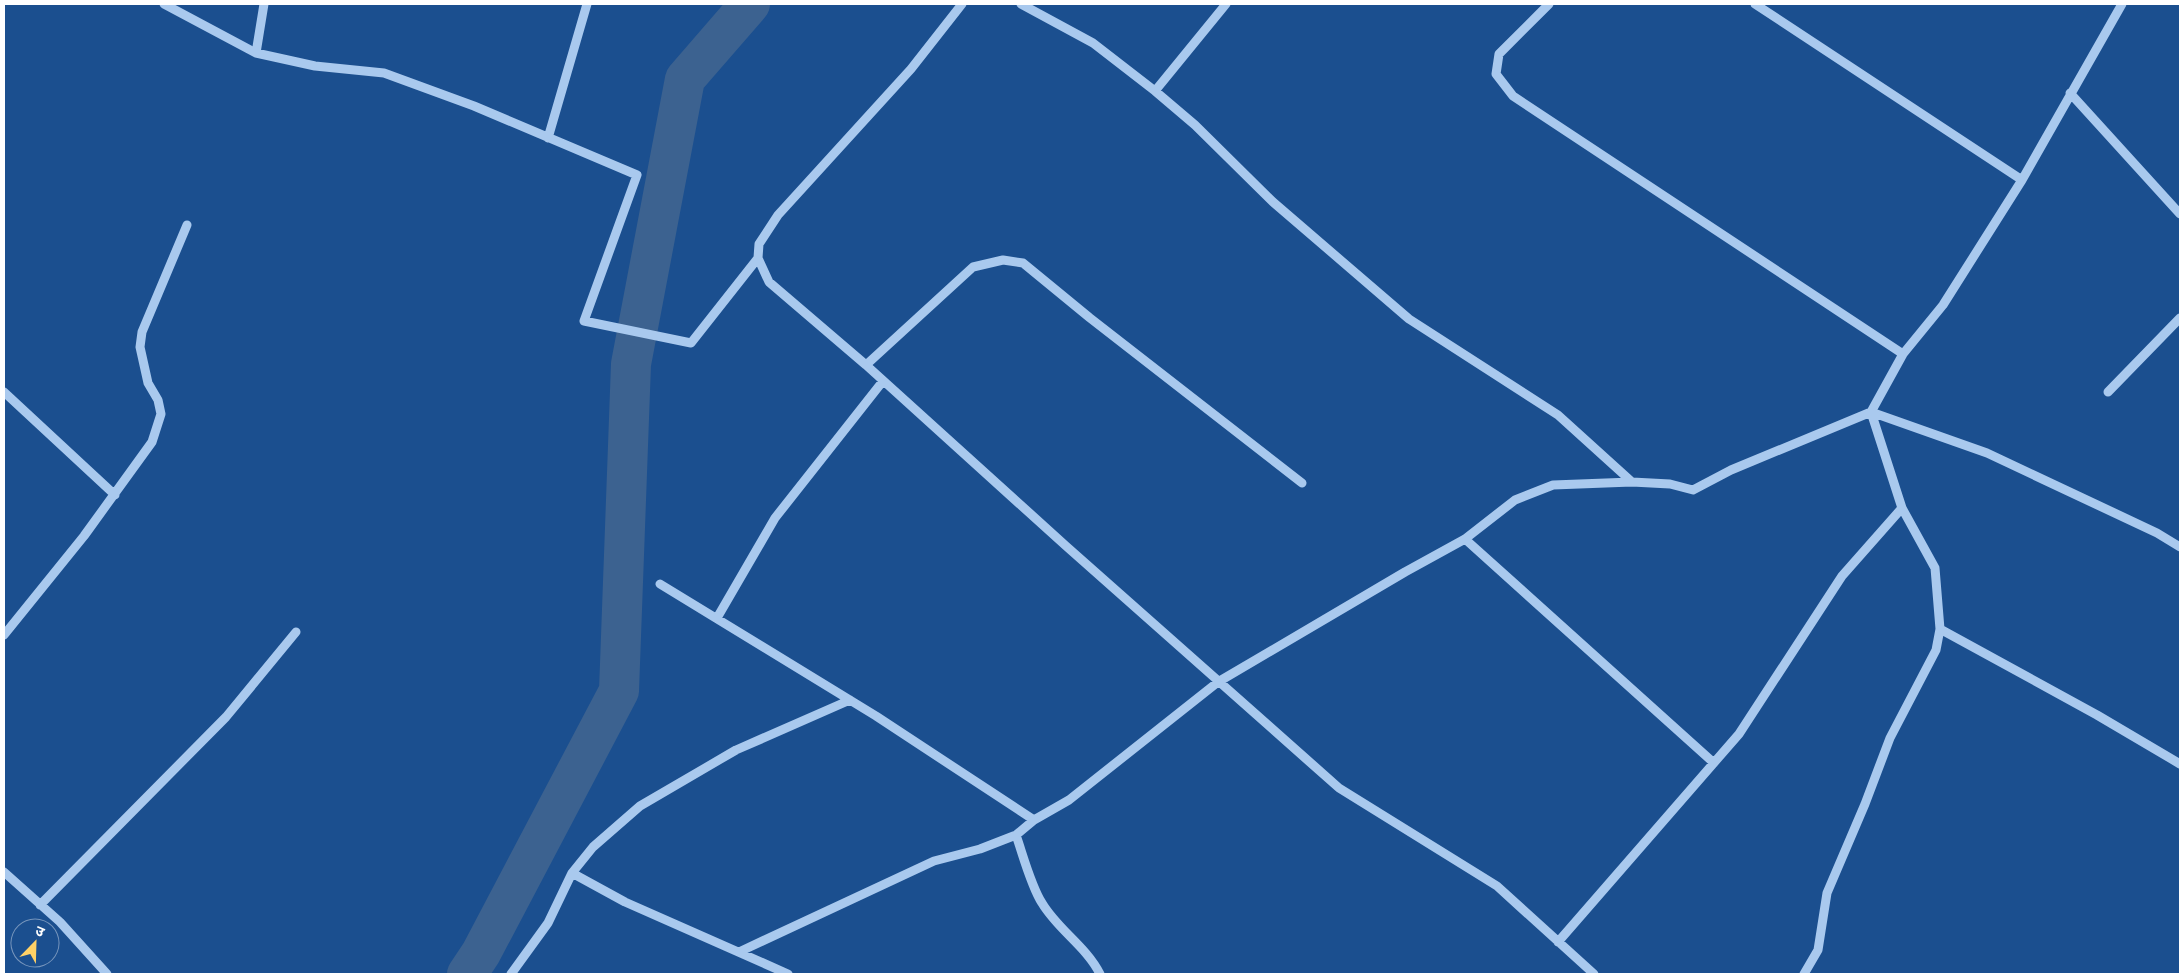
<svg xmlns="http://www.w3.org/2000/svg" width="2184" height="978" font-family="'Open Sans','Noto Sans Devanagari',sans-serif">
<rect width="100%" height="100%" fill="#1b4f8f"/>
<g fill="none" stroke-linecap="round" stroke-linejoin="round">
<path stroke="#3c6290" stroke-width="40" d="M 467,974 L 481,953 L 619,691 L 631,364 L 685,79 L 750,4"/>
<path stroke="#a9c9ee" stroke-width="9" d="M 164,4 L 256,53 L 315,66 L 384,73 L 474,106 L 637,175 L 584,321 L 691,343 L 758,258
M 1021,4 L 1093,43 L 1155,91 L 1195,125 L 1273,202 L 1409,319 L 1558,415 L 1632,482 L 1670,484 L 1693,490 L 1731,470 L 1871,412 L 1902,508 L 1935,568 L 1940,629 L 1936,650 L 1890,738 L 1865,804 L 1827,893 L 1818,950 L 1804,974
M 1549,4 L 1499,54 L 1496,74 L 1513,96 L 1903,354
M 1755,4 L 2022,180
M 2122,4 L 2022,180 L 1943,305 L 1903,354 L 1871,412 L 1987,453 L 2157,533 L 2180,547
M 256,53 L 264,4
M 1155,91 L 1226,4
M 2070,93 L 2180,214
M 548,138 L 587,4
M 866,365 L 769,282 L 758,258 L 759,244 L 778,215 L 911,69 L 962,4
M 4,392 L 115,495
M 2108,392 L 2180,318
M 1302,483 L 1090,318 L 1023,263 L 1003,260 L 973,267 L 866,365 L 1066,546 L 1339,788 L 1497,886 L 1594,974
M 1465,539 L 1714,763
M 660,584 L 876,716 L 1034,820
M 717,618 L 775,518 L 883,381
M 1940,629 L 2097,715 L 2180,764
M 4,635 L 84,536 L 152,442 L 161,414 L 158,400 L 148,383 L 140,347 L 142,332 L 187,225
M 1016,835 C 1023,855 1031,886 1042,903 C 1058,930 1086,946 1100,974
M 4,872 L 60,922 L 107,974
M 40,905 L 226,717 L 296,632
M 1558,942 L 1739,734 L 1842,576 L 1902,508
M 739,952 L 934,861 L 980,849 L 1016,835 L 1034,820 L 1069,800 L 1218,682 L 1405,572 L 1465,539 L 1515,500 L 1553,485 L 1632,482
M 511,974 L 548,923 L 572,873
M 788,974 L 625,902 L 572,873 L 593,847 L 640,806 L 736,750 L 850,700"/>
</g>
<rect width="2184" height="978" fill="none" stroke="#ffffff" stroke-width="10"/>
<g transform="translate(35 943) rotate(23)"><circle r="24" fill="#1b4f8f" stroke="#7695bc"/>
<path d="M0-4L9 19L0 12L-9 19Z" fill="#ffd166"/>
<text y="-8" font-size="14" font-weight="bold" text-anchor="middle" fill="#ffffff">उ</text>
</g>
</svg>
